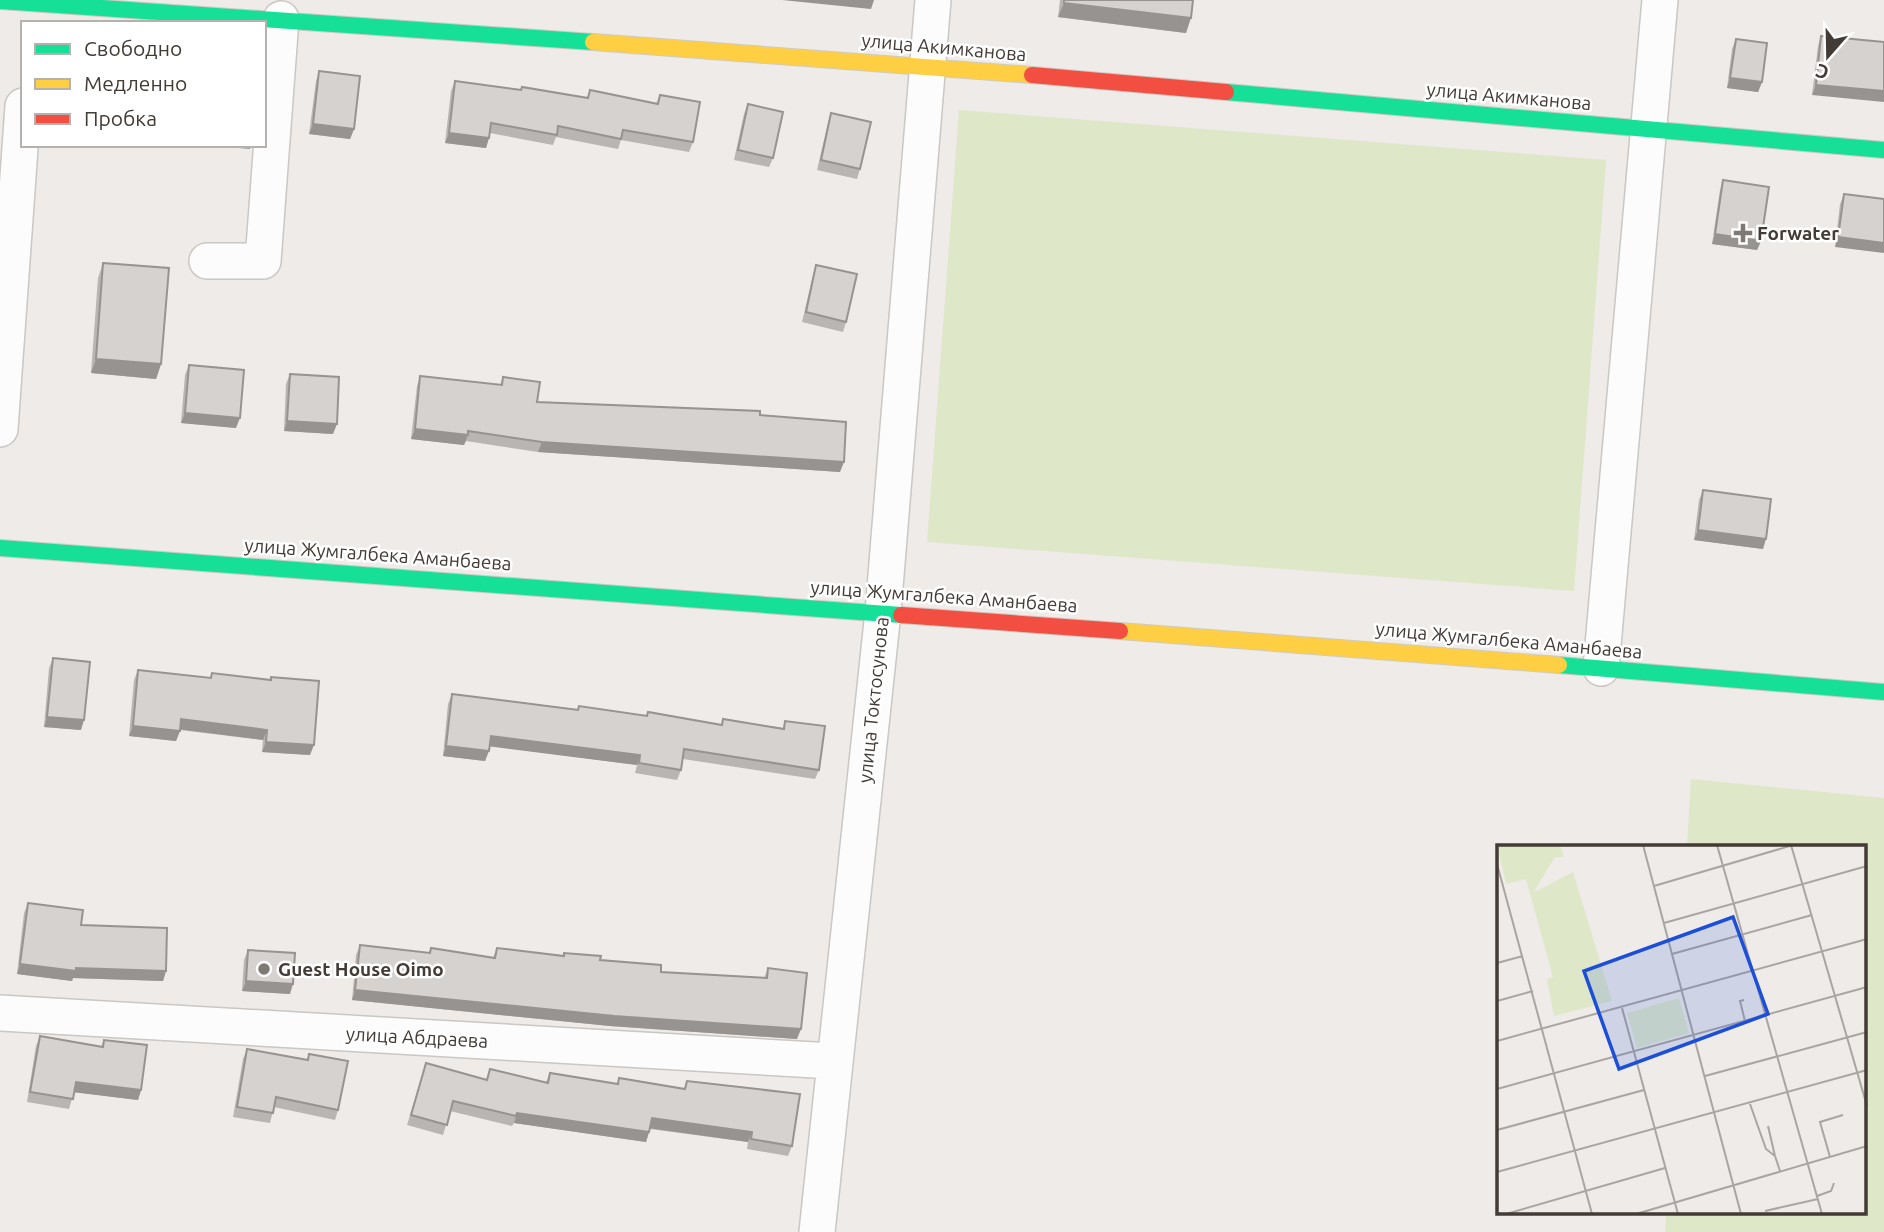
<svg xmlns="http://www.w3.org/2000/svg" width="1884" height="1232" font-family="Ubuntu,sans-serif">
<rect width="100%" height="100%" fill="#eeebe8"/>
<path fill="#dfe7c9" d="M 959,110 L 1606,160 L 1574,591 L 927,542 Z
M 1691,779 L 1884,798 L 1884,1232 L 1665,1232 L 1666,1213 L 1865,1213 L 1865,847 L 1687,847 Z"/>
<g fill="none" stroke-linecap="round" stroke-linejoin="round">
<g stroke="#cac7c4" stroke-width="38">
<path id="street" d="M 207,261 L 263,261 L 281,19
M 0,429 L 23,106
M 1601,668 L 1660,0
M 0,1013 L 833,1061
M 817,1232 L 883,612 L 933,0"/>
</g>
<g stroke="#cfcac2" stroke-width="18">
<path id="fast" d="M 0,1 L 593,42
M 1226,92 L 1884,150
M 0,548 L 901,615
M 1559,665 L 1884,692"/>
</g>
<g stroke="#cfcac2" stroke-width="18">
<path id="slow" d="M 593,42 L 1032,75
M 1120,631 L 1559,665"/>
</g>
<g stroke="#cfcac2" stroke-width="18">
<path id="jam" d="M 1032,75 L 1226,92
M 901,615 L 1120,631"/>
</g>
<use href="#street" stroke="#fcfcfc" stroke-width="35"/>
<use href="#fast" stroke="#16e098" stroke-width="16"/>
<use href="#slow" stroke="#ffcf43" stroke-width="16"/>
<use href="#jam" stroke="#f24e42" stroke-width="16"/>
</g>
<path fill="#b8b5b2" d="M 1060,0 L 1193,0 L 1186,33 L 1058,17 Z
M 1821,36 L 1884,42 L 1812,95 L 1818,46 Z
M 1736,39 L 1762,82 L 1758,92 L 1727,88 L 1732,49 Z
M 319,71 L 354,129 L 350,139 L 309,134 L 316,81 Z
M 455,81 L 587,98 L 590,90 L 656,104 L 660,95 L 693,142 L 689,152 L 621,140 L 618,149 L 556,137 L 553,145 L 490,133 L 486,148 L 445,143 L 451,91 Z
M 748,104 L 773,158 L 769,167 L 734,160 L 744,114 Z
M 831,113 L 860,169 L 857,179 L 817,170 L 828,123 Z
M 1723,180 L 1761,241 L 1757,250 L 1712,244 L 1720,190 Z
M 1844,194 L 1884,199 L 1835,247 L 1840,204 Z
M 103,263 L 161,364 L 156,379 L 91,373 L 98,278 Z
M 816,265 L 846,322 L 843,332 L 802,322 L 813,275 Z
M 189,365 L 236,428 L 181,423 L 185,375 Z
M 290,374 L 333,434 L 284,431 L 286,384 Z
M 420,376 L 500,385 L 503,377 L 537,402 L 760,415 L 840,472 L 538,452 L 466,441 L 464,445 L 411,439 L 417,386 Z
M 1703,490 L 1763,549 L 1694,540 L 1699,500 Z
M 53,658 L 81,730 L 44,727 L 49,668 Z
M 138,670 L 210,678 L 212,673 L 270,680 L 271,677 L 310,755 L 262,752 L 263,740 L 180,730 L 176,741 L 129,736 L 134,680 Z
M 452,694 L 577,709 L 579,706 L 646,716 L 648,712 L 721,725 L 723,719 L 783,728 L 785,721 L 819,770 L 815,779 L 683,759 L 681,770 L 677,780 L 635,773 L 637,765 L 490,746 L 485,761 L 443,756 L 448,704 Z
M 28,903 L 81,925 L 166,971 L 163,981 L 73,978 L 72,981 L 17,974 L 24,913 Z
M 360,945 L 429,953 L 431,948 L 493,958 L 497,948 L 563,956 L 564,953 L 661,972 L 764,978 L 768,968 L 797,1039 L 610,1026 L 352,1000 L 356,955 Z
M 248,950 L 290,994 L 242,991 L 244,960 Z
M 40,1036 L 101,1047 L 104,1040 L 141,1090 L 138,1100 L 74,1092 L 69,1109 L 27,1102 L 36,1046 Z
M 247,1049 L 307,1060 L 309,1054 L 338,1110 L 335,1120 L 274,1107 L 270,1123 L 233,1117 L 243,1059 Z
M 426,1063 L 486,1080 L 490,1069 L 546,1082 L 550,1073 L 617,1084 L 619,1078 L 684,1089 L 687,1081 L 792,1146 L 788,1156 L 747,1149 L 748,1142 L 650,1129 L 646,1142 L 514,1123 L 512,1126 L 450,1111 L 443,1135 L 407,1125 Z"/>
<path fill="#969391" d="M 782,0 L 874,0 L 871,9 Z
M 1064,3 L 1191,18 L 1186,33 L 1058,17 Z
M 1730,78 L 1762,82 L 1758,92 L 1727,88 Z
M 1816,85 L 1884,91 L 1884,102 L 1812,95 Z
M 313,124 L 354,129 L 350,139 L 309,134 Z
M 449,133 L 489,138 L 486,148 L 445,143 Z
M 207,145 L 251,145 L 250,149 Z
M 1715,234 L 1761,241 L 1757,250 L 1712,244 Z
M 1838,237 L 1884,243 L 1884,253 L 1835,247 Z
M 96,359 L 161,364 L 156,379 L 91,373 Z
M 185,413 L 240,418 L 236,428 L 181,423 Z
M 287,421 L 337,424 L 333,434 L 284,431 Z
M 415,429 L 468,435 L 464,445 L 411,439 Z
M 542,442 L 844,462 L 840,472 L 538,452 Z
M 1698,530 L 1766,539 L 1763,549 L 1694,540 Z
M 47,717 L 84,720 L 81,730 L 44,727 Z
M 181,719 L 267,730 L 263,740 L 177,729 Z
M 133,726 L 180,731 L 176,741 L 129,736 Z
M 491,736 L 640,755 L 637,765 L 487,746 Z
M 266,742 L 314,745 L 310,755 L 262,752 Z
M 446,746 L 489,751 L 485,761 L 443,756 Z
M 20,964 L 76,968 L 166,971 L 163,981 L 73,978 L 72,981 L 17,974 Z
M 246,981 L 293,984 L 290,994 L 242,991 Z
M 355,990 L 801,1029 L 797,1039 L 610,1026 L 352,1000 Z
M 76,1082 L 141,1090 L 138,1100 L 72,1092 Z
M 517,1113 L 649,1132 L 646,1142 L 514,1123 Z
M 652,1118 L 752,1132 L 748,1142 L 648,1128 Z"/>
<path fill="#d6d2cf" stroke="#969391" stroke-width="2" d="M 1064,0 L 1193,0 L 1191,18 L 1064,3 Z
M 1821,36 L 1884,42 L 1884,91 L 1816,85 Z
M 1736,39 L 1767,43 L 1762,82 L 1730,78 Z
M 319,71 L 360,76 L 354,129 L 313,124 Z
M 455,81 L 521,90 L 522,87 L 588,98 L 590,90 L 658,104 L 660,95 L 700,102 L 693,142 L 623,130 L 621,139 L 558,126 L 557,135 L 491,123 L 489,138 L 449,133 Z
M 748,104 L 783,112 L 773,158 L 738,150 Z
M 831,113 L 871,122 L 860,169 L 821,160 Z
M 1723,180 L 1769,187 L 1761,241 L 1715,234 Z
M 1844,194 L 1884,199 L 1884,243 L 1838,237 Z
M 103,263 L 169,268 L 161,364 L 96,359 Z
M 816,265 L 857,274 L 846,322 L 806,312 Z
M 189,365 L 244,370 L 240,418 L 185,413 Z
M 290,374 L 339,377 L 337,424 L 287,421 Z
M 420,376 L 502,385 L 503,377 L 540,382 L 537,402 L 760,411 L 760,415 L 846,422 L 844,462 L 542,442 L 468,431 L 468,435 L 415,429 Z
M 1703,490 L 1771,499 L 1766,539 L 1698,530 Z
M 53,658 L 90,662 L 84,720 L 47,717 Z
M 138,670 L 211,678 L 212,673 L 271,680 L 271,677 L 319,681 L 314,745 L 266,742 L 267,730 L 181,719 L 180,731 L 133,726 Z
M 452,694 L 578,710 L 579,706 L 647,716 L 648,712 L 722,725 L 723,719 L 784,729 L 785,721 L 825,726 L 819,770 L 684,749 L 681,770 L 639,763 L 640,755 L 491,736 L 489,751 L 446,746 Z
M 28,903 L 83,910 L 81,925 L 167,928 L 166,971 L 76,968 L 76,971 L 20,964 Z
M 360,945 L 430,953 L 431,948 L 495,958 L 497,948 L 564,956 L 564,953 L 601,956 L 600,960 L 661,965 L 661,972 L 767,978 L 768,968 L 807,973 L 801,1029 L 614,1016 L 355,990 Z
M 248,950 L 295,953 L 293,984 L 246,981 Z
M 40,1036 L 103,1047 L 104,1040 L 147,1045 L 141,1090 L 76,1082 L 73,1099 L 30,1092 Z
M 247,1049 L 308,1060 L 309,1054 L 348,1061 L 338,1110 L 276,1097 L 273,1113 L 237,1107 Z
M 426,1063 L 487,1080 L 490,1069 L 548,1083 L 550,1073 L 618,1084 L 619,1078 L 685,1089 L 687,1081 L 800,1094 L 792,1146 L 751,1139 L 752,1132 L 652,1118 L 649,1132 L 517,1113 L 516,1116 L 453,1101 L 447,1125 L 411,1115 Z"/>
<g fill="#7f7974" stroke="#fff" stroke-width="2.5">
<path d="M1739.5 222.5h7v7h7v7h-7v7h-7v-7h-7v-7h7z"/>
<circle cx="264" cy="969" r="7"/>
</g>
<g text-anchor="middle" stroke-width="5" stroke-linejoin="round" paint-order="stroke">
<g font-size="19" fill="#433b35" stroke="#fff">
<text transform="translate(944 47) rotate(5)" y="7">улица Акимканова</text>
<text transform="translate(1509 96) rotate(5)" y="7">улица Акимканова</text>
<text transform="translate(378 554) rotate(4)" y="7">улица Жумгалбека Аманбаева</text>
<text transform="translate(944 596) rotate(4)" y="7">улица Жумгалбека Аманбаева</text>
<text transform="translate(1509 640) rotate(5)" y="7">улица Жумгалбека Аманбаева</text>
<text transform="translate(873 700) rotate(-84)" y="7">улица Токтосунова</text>
<text transform="translate(417 1037) rotate(3)" y="7">улица Абдраева</text>
</g>
<g font-size="19" font-weight="bold" fill="#433b35" stroke="#fff" text-anchor="start">
<text x="1757" y="240">Forwater</text>
<text x="278" y="976">Guest House Oimo</text>
</g>
</g>
<g transform="translate(1497 845)">
<rect width="369" height="369" fill="#eeebe8"/>
<path d="M 0,0 L 63,0 L 67,12 L 58,12 L 36,48 L 76,27 L 115,156 L 57,171 L 50,134 L 56,132 L 29,34 L 9,39 ZM 182,153 L 192,188 L 140,203 L 130,168 Z" fill="#dfe7c9"/>
<path fill="none" stroke="#aaa5a0" stroke-width="2" d="M 146,0 L 244,369M 220,0 L 325,369M 294,0 L 370,261M 0,19 L 95,369M 157,41 L 296,0M 167,78 L 370,21M 175,109 L 315,70M 0,118 L 26,111M 247,155 L 243,156 L 248,176M 0,156 L 36,146M 125,163 L 181,369M 0,196 L 370,94M 208,231 L 370,187M 0,244 L 370,142M 253,259 L 269,304 L 278,311 L 283,326M 271,281 L 278,311M 0,285 L 147,245M 333,312 L 323,277 L 346,270M 0,327 L 370,225M 320,351 L 334,346 L 337,338M 268,366 L 321,354M 9,369 L 168,323M 139,369 L 370,301"/>
<path fill="#1d4ed8" fill-opacity="0.15" stroke="#1d4ed8" stroke-width="3.5" d="M 236,72 L 271,169 L 122,224 L 87,126 Z"/>
<rect width="369" height="369" fill="none" stroke="#433b35" stroke-width="3.5"/>
</g>
<rect x="21" y="21" width="245" height="126" fill="#ffffff" stroke="#b4b1ae" stroke-width="2"/>
<rect x="35" y="44" width="35" height="10" fill="#16e098" stroke="#b4b1ae" stroke-width="2"/>
<text x="84" y="56" font-size="21" fill="#433b35">Свободно</text>
<rect x="35" y="79" width="35" height="10" fill="#ffcf43" stroke="#b4b1ae" stroke-width="2"/>
<text x="84" y="91" font-size="21" fill="#433b35">Медленно</text>
<rect x="35" y="114" width="35" height="10" fill="#f24e42" stroke="#b4b1ae" stroke-width="2"/>
<text x="84" y="126" font-size="21" fill="#433b35">Пробка</text>
<g transform="translate(1828 56) rotate(200)" stroke="#ffffff" stroke-width="5" paint-order="stroke">
<path d="M0-5L12 26L0 18L-12 26Z" fill="#433b35"/>
<text y="-10" font-size="19" font-weight="bold" text-anchor="middle" fill="#433b35">С</text>
</g>
</svg>
